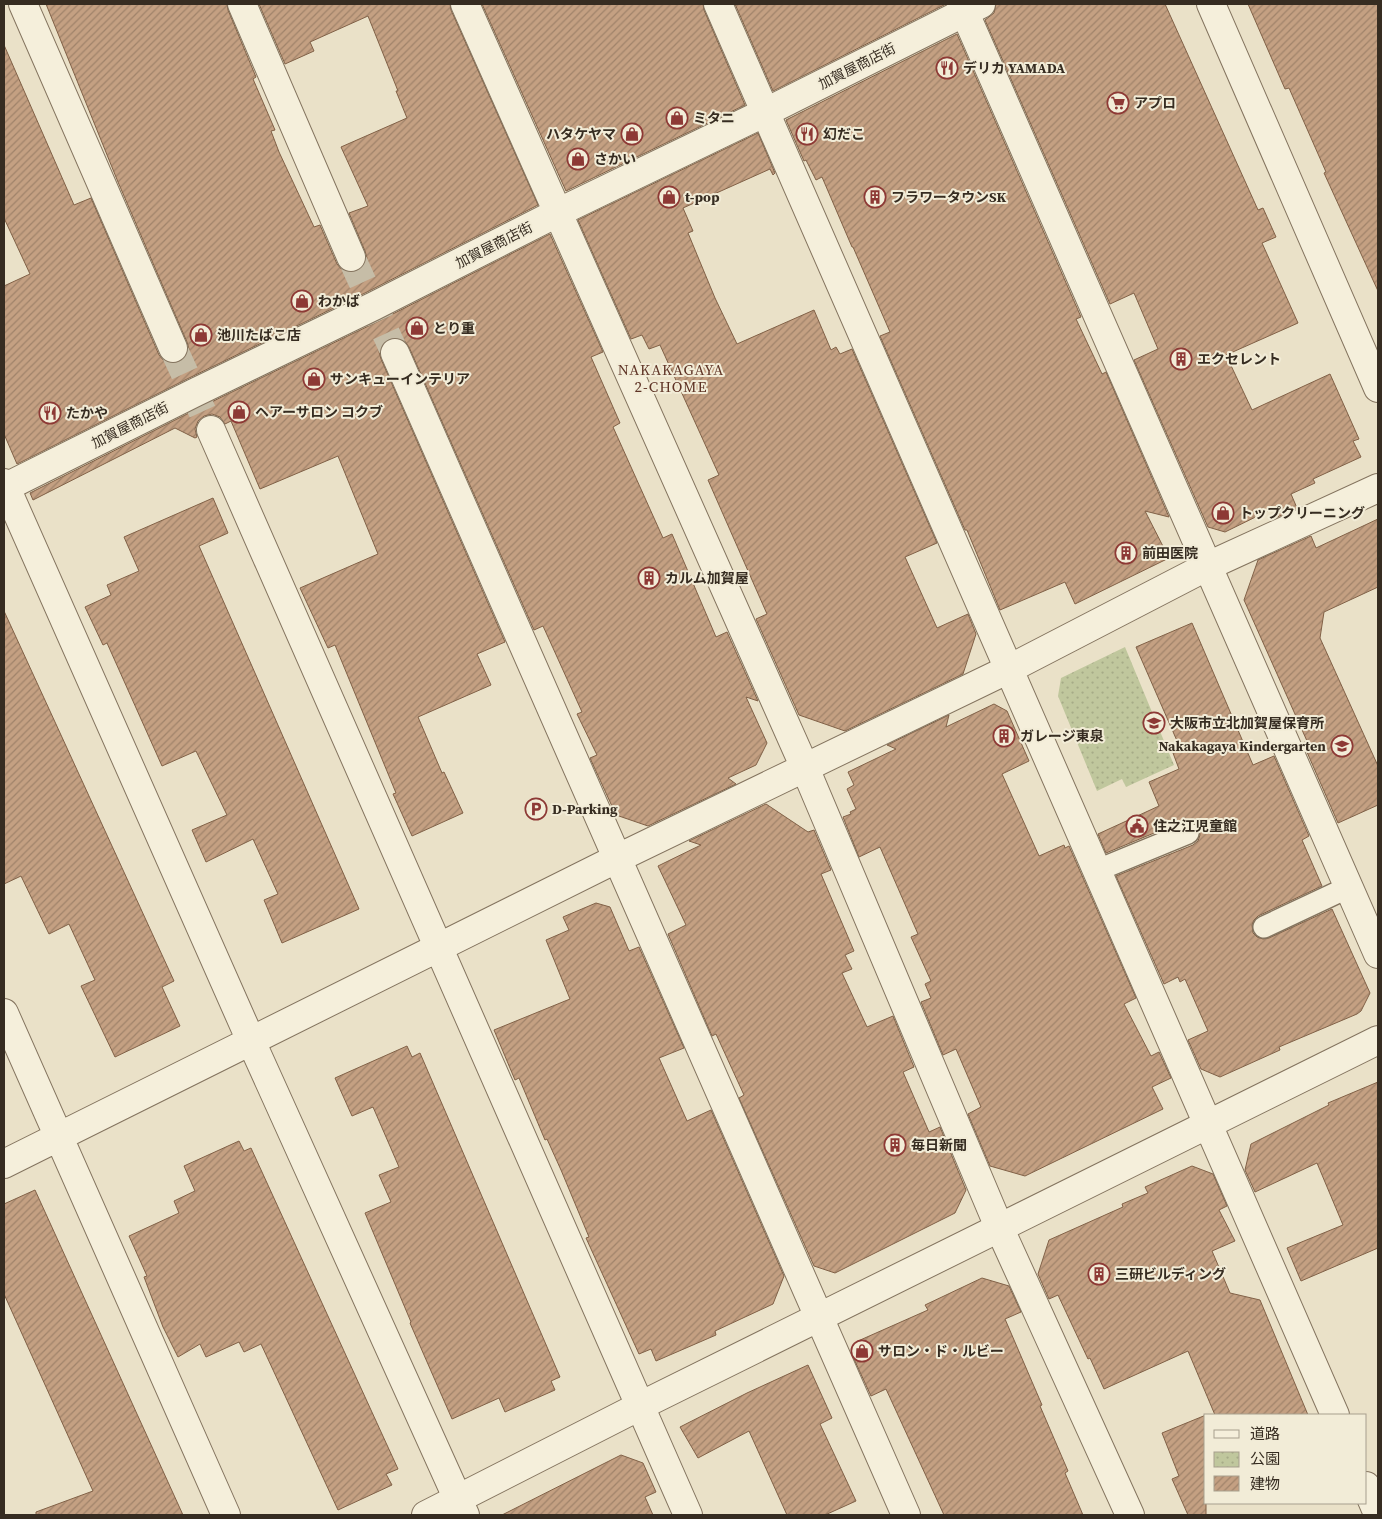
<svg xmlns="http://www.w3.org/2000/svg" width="1382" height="1519" font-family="'Source Serif 4','Noto Sans JP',serif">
<defs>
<pattern id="park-dots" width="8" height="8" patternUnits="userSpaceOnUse" patternTransform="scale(1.25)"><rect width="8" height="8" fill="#c0c79d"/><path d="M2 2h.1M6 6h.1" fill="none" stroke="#a6ab87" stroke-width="1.8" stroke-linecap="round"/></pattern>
<pattern id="building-hatch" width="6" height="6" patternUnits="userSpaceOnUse" patternTransform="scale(1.25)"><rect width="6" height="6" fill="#c4a082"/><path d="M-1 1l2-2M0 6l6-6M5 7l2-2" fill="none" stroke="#a0836a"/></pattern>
</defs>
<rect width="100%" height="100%" fill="#eae1c8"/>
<path fill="url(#park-dots)" d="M 1125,647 L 1174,765 L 1126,787 L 1122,779 L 1097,791 L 1058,696 L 1061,678 Z"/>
<path fill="url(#building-hatch)" stroke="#816147" d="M 46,4 L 227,4 L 228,10 L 256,77 L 253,79 L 275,130 L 271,131 L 279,152 L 314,227 L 320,225 L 337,264 L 342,270 L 350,273 L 357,271 L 363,267 L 367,258 L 365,251 L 349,213 L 368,206 L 341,147 L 407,118 L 396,91 L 398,91 L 368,16 L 310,42 L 314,51 L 285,64 L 259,4 L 450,4 L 451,10 L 538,205 L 367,292 L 187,379 L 17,464 L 4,434 L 4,286 L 30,274 L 4,218 L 4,45 L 74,205 L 91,198 L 159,355 L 164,361 L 171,363 L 179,362 L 186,357 L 189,349 L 187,342 L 118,182 Z
M 482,4 L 703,4 L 704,10 L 745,105 L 566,191 Z
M 735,4 L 946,4 L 773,91 Z
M 996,4 L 1165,4 L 1258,210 L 1263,208 L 1276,237 L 1262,243 L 1298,323 L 1226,355 L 1252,410 L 1330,374 L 1359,439 L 1353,441 L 1361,457 L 1313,479 L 1315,483 L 1291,494 L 1297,508 L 1273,519 L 1278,506 L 1225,532 L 1208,527 L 1134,360 L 1158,349 L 1134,293 L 1110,304 L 985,20 L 994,13 Z
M 1248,4 L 1378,4 L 1378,291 L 1324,173 L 1326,172 L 1289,88 L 1285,89 Z
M 957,34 L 1081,317 L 1076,319 L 1102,374 L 1106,372 L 1169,517 L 1145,511 L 1169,558 L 1075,604 L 1065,582 L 1000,610 L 967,530 L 965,530 L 880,336 L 890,332 L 853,247 L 852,247 L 822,177 L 816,180 L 806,160 L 804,161 L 786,120 Z
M 758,133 L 775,173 L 773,175 L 770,169 L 683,208 L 693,231 L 688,233 L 715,298 L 737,344 L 814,310 L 831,350 L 836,347 L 840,354 L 852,349 L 937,543 L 905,557 L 937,628 L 968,614 L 976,634 L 963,674 L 845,731 L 799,715 L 756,619 L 767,614 L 708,480 L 719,475 L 660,345 L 649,349 L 642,335 L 631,339 L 578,220 Z
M 550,234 L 603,352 L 591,357 L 620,423 L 613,427 L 663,538 L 672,534 L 716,637 L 727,632 L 758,701 L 746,697 L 767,743 L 756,765 L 728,778 L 736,784 L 648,826 L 616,815 L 590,758 L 597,755 L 577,714 L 582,712 L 543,626 L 534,630 L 409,347 L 404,340 L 396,337 L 389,339 L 382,344 L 379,352 L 381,359 L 505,642 L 477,654 L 491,685 L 418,717 L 442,773 L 444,772 L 463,813 L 412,836 L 393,794 L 396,793 L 335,645 L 328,648 L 300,588 L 378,554 L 338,456 L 260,489 L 231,421 L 225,424 L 220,417 L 212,414 L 204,416 L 198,421 L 195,429 L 197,437 L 195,438 L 175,428 L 33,500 L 30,493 L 201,407 L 381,320 Z
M 213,498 L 228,533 L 199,546 L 359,909 L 282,943 L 264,900 L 278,894 L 253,839 L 206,862 L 192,830 L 227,815 L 196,751 L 162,766 L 107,643 L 103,645 L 85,607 L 111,595 L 107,585 L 139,571 L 124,537 Z
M 1378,519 L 1378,587 L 1324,612 L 1320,638 L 1378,766 L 1378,805 L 1338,823 L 1303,743 L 1307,741 L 1244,600 L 1258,560 L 1311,536 L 1316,548 Z
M 4,611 L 174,981 L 162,987 L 180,1026 L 115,1057 L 81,986 L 95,980 L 69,924 L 49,934 L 21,876 L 4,884 Z
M 1192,623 L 1253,765 L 1274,756 L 1309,836 L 1302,840 L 1322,886 L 1258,916 L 1254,920 L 1252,925 L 1253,933 L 1257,937 L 1263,939 L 1269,938 L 1332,909 L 1370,993 L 1361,1011 L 1357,1014 L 1279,1047 L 1280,1050 L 1220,1077 L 1201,1069 L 1188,1040 L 1208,1031 L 1185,979 L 1180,982 L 1178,977 L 1164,984 L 1116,876 L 1193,845 L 1198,841 L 1200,835 L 1199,828 L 1196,823 L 1190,821 L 1183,821 L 1106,853 L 1098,834 L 1159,806 L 1149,782 L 1179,769 L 1173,753 L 1181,750 L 1136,647 Z
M 994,704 L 1007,711 L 1029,761 L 1002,774 L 1039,856 L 1064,845 L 1065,848 L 1069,846 L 1136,998 L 1124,1004 L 1151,1056 L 1159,1052 L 1171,1078 L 1152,1087 L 1163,1109 L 1025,1176 L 990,1166 L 968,1114 L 981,1107 L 956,1049 L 943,1055 L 921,1002 L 931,998 L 925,984 L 931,981 L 911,937 L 918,934 L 880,847 L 859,857 L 843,817 L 851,814 L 850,812 L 856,809 L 847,789 L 854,785 L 848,772 L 896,749 L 887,745 L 949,715 L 946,727 Z
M 766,804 L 808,832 L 814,830 L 831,870 L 821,874 L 854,951 L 845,955 L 852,969 L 842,973 L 867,1027 L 893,1016 L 914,1067 L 903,1072 L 929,1132 L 940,1127 L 966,1190 L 955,1213 L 835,1273 L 814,1266 L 739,1098 L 744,1095 L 716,1034 L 712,1036 L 668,934 L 686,925 L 658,866 L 701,845 L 689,841 Z
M 596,903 L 610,907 L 629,951 L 639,947 L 684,1048 L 659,1058 L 687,1121 L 711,1110 L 784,1276 L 773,1304 L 715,1331 L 716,1335 L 656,1361 L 651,1349 L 639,1354 L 586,1238 L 589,1237 L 561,1170 L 547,1139 L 545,1140 L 519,1078 L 515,1080 L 494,1030 L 570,999 L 546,940 L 569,930 L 563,917 Z
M 407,1046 L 412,1057 L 420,1053 L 560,1377 L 551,1381 L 555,1390 L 505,1412 L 499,1398 L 452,1419 L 410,1323 L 411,1322 L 365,1213 L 391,1202 L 379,1175 L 399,1167 L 373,1107 L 352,1116 L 335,1078 Z
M 1378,1082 L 1378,1248 L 1301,1281 L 1287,1248 L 1343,1225 L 1317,1163 L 1255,1192 L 1245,1170 L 1251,1144 L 1329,1105 L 1328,1103 Z
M 239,1141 L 244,1151 L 251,1148 L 398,1469 L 386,1474 L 392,1485 L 338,1510 L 261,1344 L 244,1352 L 239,1342 L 206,1357 L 200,1344 L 178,1357 L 163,1327 L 144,1277 L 147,1276 L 129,1236 L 179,1213 L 174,1201 L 195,1191 L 184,1166 Z
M 1192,1166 L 1213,1174 L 1227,1206 L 1219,1210 L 1235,1241 L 1212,1251 L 1230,1293 L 1260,1300 L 1308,1415 L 1215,1415 L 1188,1351 L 1104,1389 L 1090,1358 L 1088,1359 L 1058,1295 L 1049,1299 L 1038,1274 L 1049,1240 L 1123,1207 L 1122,1204 L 1148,1193 L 1145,1187 Z
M 35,1190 L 183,1515 L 36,1515 L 36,1512 L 93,1491 L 4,1294 L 4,1204 Z
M 982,1278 L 1009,1286 L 1021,1312 L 1005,1319 L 1042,1405 L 1040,1406 L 1068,1471 L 1065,1473 L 1083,1515 L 944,1515 L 886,1389 L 871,1396 L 854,1359 L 858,1341 L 928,1310 L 925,1305 Z
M 808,1365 L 832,1418 L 820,1424 L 856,1501 L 825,1515 L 787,1515 L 749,1431 L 698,1458 L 680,1427 L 747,1393 Z
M 1206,1415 L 1206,1515 L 1188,1515 L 1172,1479 L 1179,1476 L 1162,1433 Z
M 621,1455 L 643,1463 L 656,1492 L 645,1497 L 653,1515 L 502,1515 Z"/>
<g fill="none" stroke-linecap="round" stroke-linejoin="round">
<path stroke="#c6bda7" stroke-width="28" stroke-dasharray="28 14" stroke-linecap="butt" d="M 351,257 L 395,353
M 173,348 L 211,430"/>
<g stroke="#84745f" stroke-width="24">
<path id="service" d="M 1098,870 L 1188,833
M 1264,927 L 1349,887"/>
</g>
<g stroke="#84745f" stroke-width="30">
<path id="pedestrian" d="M 6,487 L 194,393 L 374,306 L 559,212 L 766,112 L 981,4"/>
</g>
<g stroke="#84745f" stroke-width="30">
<path id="minor" d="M 23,4 L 173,348
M 242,4 L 351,257
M 465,4 L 805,768 L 999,1227 L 1130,1515
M 718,4 L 1335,1415
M 961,4 L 1378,954
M 1211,4 L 1378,388
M 395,353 L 906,1515
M 211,430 L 688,1515
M 4,483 L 251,1041 L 465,1515
M 4,1013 L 226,1515
M 4,1164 L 616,859 L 1009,669 L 1208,566 L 1378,488
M 1366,1486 L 1378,1514"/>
</g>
<g stroke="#84745f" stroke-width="30">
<path id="tertiary" d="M 426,1515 L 640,1406 L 1378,1040"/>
</g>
<use href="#service" stroke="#f5efdb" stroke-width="21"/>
<use href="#pedestrian" stroke="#f5efdb" stroke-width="28"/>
<use href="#minor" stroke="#f5efdb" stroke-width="28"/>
<use href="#tertiary" stroke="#f5efdb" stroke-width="28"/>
</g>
<defs>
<g id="restaurant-ring" transform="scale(1.125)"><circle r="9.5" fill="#f2ecd7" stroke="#8d3935" stroke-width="1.5"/><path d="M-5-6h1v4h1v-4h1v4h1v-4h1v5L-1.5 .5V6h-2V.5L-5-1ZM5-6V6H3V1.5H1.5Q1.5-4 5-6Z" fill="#8d3935"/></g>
<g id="supermarket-ring" transform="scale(1.125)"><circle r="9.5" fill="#f2ecd7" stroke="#8d3935" stroke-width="1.5"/><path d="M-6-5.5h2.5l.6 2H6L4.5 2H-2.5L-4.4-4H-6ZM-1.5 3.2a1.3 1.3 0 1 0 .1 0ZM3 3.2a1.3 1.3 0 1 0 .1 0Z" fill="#8d3935"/></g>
<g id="shop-ring" transform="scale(1.125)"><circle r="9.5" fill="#f2ecd7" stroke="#8d3935" stroke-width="1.5"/><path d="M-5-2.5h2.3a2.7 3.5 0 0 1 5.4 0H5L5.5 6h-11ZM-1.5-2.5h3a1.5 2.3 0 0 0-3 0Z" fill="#8d3935"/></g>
<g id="building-ring" transform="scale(1.125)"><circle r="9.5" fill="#f2ecd7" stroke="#8d3935" stroke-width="1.5"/><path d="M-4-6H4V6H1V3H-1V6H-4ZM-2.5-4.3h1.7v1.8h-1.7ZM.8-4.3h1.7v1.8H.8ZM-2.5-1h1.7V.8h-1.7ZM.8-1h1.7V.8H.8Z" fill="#8d3935"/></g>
<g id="school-ring" transform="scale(1.125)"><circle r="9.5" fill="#f2ecd7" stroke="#8d3935" stroke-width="1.5"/><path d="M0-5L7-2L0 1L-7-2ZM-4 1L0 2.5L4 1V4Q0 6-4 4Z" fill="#8d3935"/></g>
<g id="parking-ring" transform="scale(1.125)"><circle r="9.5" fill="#f2ecd7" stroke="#8d3935" stroke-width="1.5"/><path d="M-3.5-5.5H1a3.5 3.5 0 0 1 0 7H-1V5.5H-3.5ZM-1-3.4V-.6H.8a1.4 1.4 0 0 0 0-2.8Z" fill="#8d3935"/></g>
<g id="civic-ring" transform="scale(1.125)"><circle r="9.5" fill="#f2ecd7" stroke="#8d3935" stroke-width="1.5"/><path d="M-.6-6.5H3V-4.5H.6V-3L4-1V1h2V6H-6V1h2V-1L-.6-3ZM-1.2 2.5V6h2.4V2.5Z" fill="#8d3935"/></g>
</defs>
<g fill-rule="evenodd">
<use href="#restaurant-ring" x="947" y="68"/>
<use href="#supermarket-ring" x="1118" y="103"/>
<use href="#shop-ring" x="677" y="118"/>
<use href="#shop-ring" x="632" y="134"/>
<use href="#restaurant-ring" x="807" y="134"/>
<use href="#shop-ring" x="578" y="159"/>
<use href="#shop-ring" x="669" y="197"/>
<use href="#building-ring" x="875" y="197"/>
<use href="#shop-ring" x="302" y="301"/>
<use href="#shop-ring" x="417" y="328"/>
<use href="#shop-ring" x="201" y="335"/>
<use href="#building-ring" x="1181" y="359"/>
<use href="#shop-ring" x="314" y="379"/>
<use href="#shop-ring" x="239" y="412"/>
<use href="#restaurant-ring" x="50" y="413"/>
<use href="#shop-ring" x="1223" y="513"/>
<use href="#building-ring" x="1126" y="553"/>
<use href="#building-ring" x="649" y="578"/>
<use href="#school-ring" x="1154" y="723"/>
<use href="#building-ring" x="1004" y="736"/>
<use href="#school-ring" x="1342" y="746"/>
<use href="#parking-ring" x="536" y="809"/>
<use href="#civic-ring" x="1137" y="826"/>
<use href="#building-ring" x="895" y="1145"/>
<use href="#building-ring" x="1099" y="1274"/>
<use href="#shop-ring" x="862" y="1351"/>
</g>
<g text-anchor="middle" stroke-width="4" stroke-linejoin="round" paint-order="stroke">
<g font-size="14" fill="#362c21" stroke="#f2ecd7">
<text transform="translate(857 66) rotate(-27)" y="5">加賀屋商店街</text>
<text transform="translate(494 245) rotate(-27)" y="5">加賀屋商店街</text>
<text transform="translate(130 425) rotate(-27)" y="5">加賀屋商店街</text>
</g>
<g font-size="14" font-weight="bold" fill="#362c21" stroke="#f2ecd7" text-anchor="start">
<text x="963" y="73">デリカ YAMADA</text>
<text x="1134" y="108">アプロ</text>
<text x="693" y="123">ミタニ</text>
<text x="616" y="139" text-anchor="end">ハタケヤマ</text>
<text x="823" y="139">幻だこ</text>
<text x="594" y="164">さかい</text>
<text x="685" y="202">t-pop</text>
<text x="891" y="202">フラワータウンSK</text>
<text x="318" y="306">わかば</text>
<text x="433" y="333">とり重</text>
<text x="217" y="340">池川たばこ店</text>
<text x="1197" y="364">エクセレント</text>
<text x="330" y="384">サンキューインテリア</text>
<text x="255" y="417">ヘアーサロン コクブ</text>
<text x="66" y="418">たかや</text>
<text x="1239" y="518">トップクリーニング</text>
<text x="1142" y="558">前田医院</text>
<text x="665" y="583">カルム加賀屋</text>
<text x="1170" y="728">大阪市立北加賀屋保育所</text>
<text x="1020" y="741">ガレージ東泉</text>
<text x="1326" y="751" text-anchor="end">Nakakagaya Kindergarten</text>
<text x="552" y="814">D-Parking</text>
<text x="1153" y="831">住之江児童館</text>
<text x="911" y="1150">毎日新聞</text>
<text x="1115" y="1279">三研ビルディング</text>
<text x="878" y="1356">サロン・ド・ルビー</text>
</g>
<g font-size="15" letter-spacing="1" fill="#5e3325" stroke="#f2ecd7">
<text x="671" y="375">NAKAKAGAYA<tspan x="671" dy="17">2-CHOME</tspan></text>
</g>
</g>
<rect width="1382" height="1519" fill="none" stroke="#362c21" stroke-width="10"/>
<rect x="1204" y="1414" width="162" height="90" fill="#f2ecd7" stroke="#a79f8e"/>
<rect x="1214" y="1430" width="25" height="8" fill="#f5efdb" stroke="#a79f8e"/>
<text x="1250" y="1439" font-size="15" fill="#362c21">道路</text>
<rect x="1214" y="1452" width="25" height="15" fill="url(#park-dots)" stroke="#a79f8e"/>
<text x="1250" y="1464" font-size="15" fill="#362c21">公園</text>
<rect x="1214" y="1476" width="25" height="15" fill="url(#building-hatch)" stroke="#a79f8e"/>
<text x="1250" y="1489" font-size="15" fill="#362c21">建物</text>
</svg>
